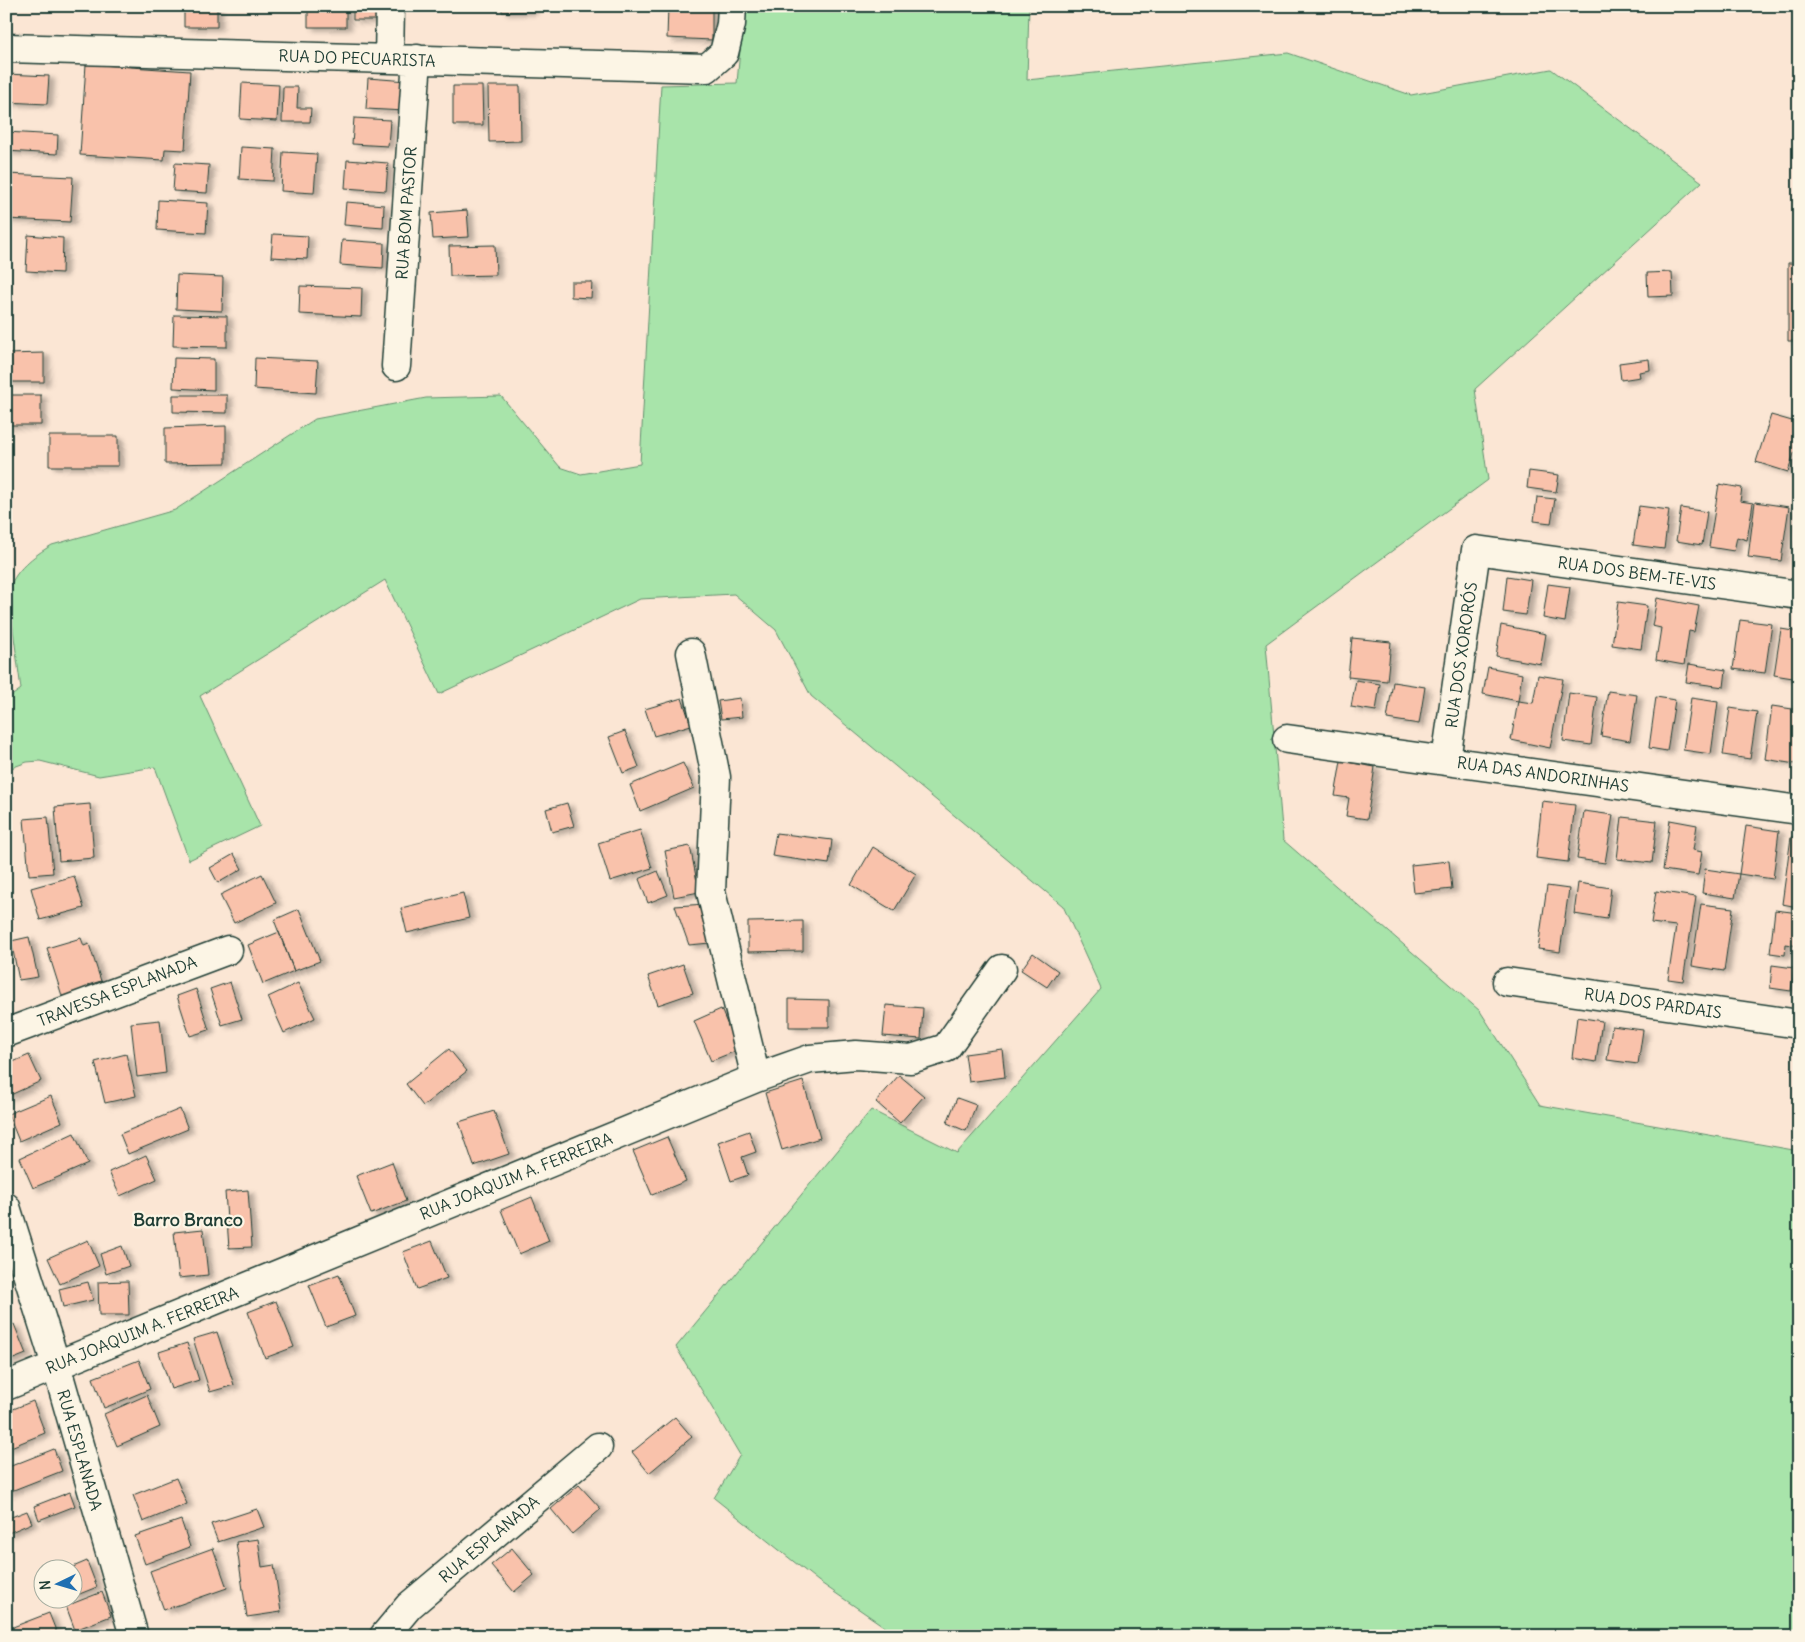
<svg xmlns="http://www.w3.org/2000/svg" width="1805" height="1642" font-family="Delius,sans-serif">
<defs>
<filter id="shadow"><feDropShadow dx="5.5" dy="3" stdDeviation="2.5" flood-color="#0004"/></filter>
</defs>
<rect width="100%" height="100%" fill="#fbe6d4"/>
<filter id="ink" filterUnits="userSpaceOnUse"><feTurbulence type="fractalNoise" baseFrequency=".02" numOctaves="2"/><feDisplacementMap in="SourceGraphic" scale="10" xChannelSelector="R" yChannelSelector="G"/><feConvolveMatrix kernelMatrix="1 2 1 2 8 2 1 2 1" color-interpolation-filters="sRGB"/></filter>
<g filter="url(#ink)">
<path fill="#a8e4aa" stroke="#64906f" d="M 744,6 L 1029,6 L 1027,80 L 1288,53 L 1411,95 L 1551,69 L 1702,182 L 1475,389 L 1488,480 L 1266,644 L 1283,840 L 1480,1011 L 1540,1105 L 1799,1151 L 1799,1636 L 898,1636 L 818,1581 L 714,1498 L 740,1455 L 676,1347 L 871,1110 L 957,1153 L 1101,989 L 1063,906 L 811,696 L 776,630 L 734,594 L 640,599 L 439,694 L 385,580 L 200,696 L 260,826 L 189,860 L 155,767 L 99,776 L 40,761 L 27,762 L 6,770 L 6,700 L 21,689 L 8,592 C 14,571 33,556 52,545 L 175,510 L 315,419 L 426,398 L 501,396 L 560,467 L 581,474 L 640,464 L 661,85 L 737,83 Z"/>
<path fill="#f9c2ab" stroke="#1f3d34" filter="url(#shadow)" d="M 184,6 L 217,6 L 217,27 L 184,27 Z
M 308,6 L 346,6 L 346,27 L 308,27 Z
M 353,6 L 384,6 L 384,20 L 353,20 Z
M 502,6 L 532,6 L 532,11 L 502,12 Z
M 668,6 L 712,7 L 712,40 L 667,38 Z
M 86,64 L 190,71 L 185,150 L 165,149 L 164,160 L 80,155 Z
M 6,74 L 49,76 L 47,104 L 6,102 Z
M 368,78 L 407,81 L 405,111 L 366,109 Z
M 242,83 L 279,85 L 277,121 L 240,119 Z
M 453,86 L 482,86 L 483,125 L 453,125 Z
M 488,86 L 520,86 L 521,141 L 489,142 Z
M 283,87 L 298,87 L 297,108 L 311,108 L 310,122 L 282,122 Z
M 354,118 L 390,120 L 388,146 L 352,144 Z
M 6,132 L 58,135 L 57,154 L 6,151 Z
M 241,147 L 275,149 L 273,181 L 239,179 Z
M 283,152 L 317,154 L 314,193 L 281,191 Z
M 347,160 L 388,163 L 386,191 L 345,188 Z
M 175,163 L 209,165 L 207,193 L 173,191 Z
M 6,174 L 73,177 L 70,222 L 6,219 Z
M 158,200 L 208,203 L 206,233 L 157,230 Z
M 346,202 L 384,205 L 383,228 L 344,225 Z
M 467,210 L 469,237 L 433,239 L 431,213 Z
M 273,234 L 308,236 L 307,259 L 271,257 Z
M 28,235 L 63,238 L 62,273 L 26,271 Z
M 342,240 L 384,243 L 383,268 L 340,265 Z
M 495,245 L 496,275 L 450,276 L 449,246 Z
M 1788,263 L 1797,263 L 1799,274 L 1799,341 L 1788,341 Z
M 1672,272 L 1673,296 L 1648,297 L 1647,273 Z
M 177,275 L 223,277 L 222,311 L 176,309 Z
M 571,282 L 592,282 L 591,298 L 571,297 Z
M 300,286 L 362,288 L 361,317 L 299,314 Z
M 174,315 L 227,316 L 227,347 L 173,346 Z
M 44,353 L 44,382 L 6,382 L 6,354 Z
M 174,358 L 214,359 L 214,390 L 173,388 Z
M 255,358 L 318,361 L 316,393 L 254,389 Z
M 1649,359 L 1650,370 L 1639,372 L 1640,377 L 1621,380 L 1619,363 Z
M 6,395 L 41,395 L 41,425 L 6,425 Z
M 173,395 L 227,395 L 227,413 L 173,412 Z
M 1771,415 L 1799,423 L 1799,438 L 1788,472 L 1756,462 Z
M 226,426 L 226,463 L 165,464 L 165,428 Z
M 49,436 L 118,436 L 118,466 L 49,466 Z
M 1799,469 L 1799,489 L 1793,488 Z
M 1529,471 L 1559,475 L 1556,492 L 1527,488 Z
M 1719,484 L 1742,488 L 1740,501 L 1753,503 L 1747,540 L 1737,537 L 1734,551 L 1709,547 Z
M 1537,497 L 1555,499 L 1551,523 L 1534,521 Z
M 1755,502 L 1789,507 L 1781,561 L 1748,557 Z
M 1639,506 L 1669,510 L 1664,549 L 1633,545 Z
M 1681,508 L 1707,512 L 1702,545 L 1676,541 Z
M 1799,514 L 1799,551 L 1794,550 Z
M 1507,576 L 1531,580 L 1526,615 L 1503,612 Z
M 1548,584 L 1570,587 L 1565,622 L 1543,618 Z
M 1657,598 L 1699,606 L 1694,632 L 1689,631 L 1684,665 L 1656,660 L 1661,628 L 1652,626 Z
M 1618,602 L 1647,606 L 1641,649 L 1612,645 Z
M 1740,620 L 1772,624 L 1765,673 L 1733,669 Z
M 1501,625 L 1546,634 L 1541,664 L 1496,656 Z
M 1781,629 L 1799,632 L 1799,679 L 1774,675 Z
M 1352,638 L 1391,642 L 1387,681 L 1348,677 Z
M 1689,664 L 1726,670 L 1724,687 L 1686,682 Z
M 1488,667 L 1522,674 L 1518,701 L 1483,694 Z
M 1538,675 L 1563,679 L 1550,748 L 1511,740 L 1518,701 L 1533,703 Z
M 1356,680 L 1380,684 L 1376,711 L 1351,707 Z
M 1393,682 L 1425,687 L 1419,724 L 1387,719 Z
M 1608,691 L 1637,695 L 1630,741 L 1601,736 Z
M 1569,693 L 1597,697 L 1591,745 L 1563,741 Z
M 1656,697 L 1675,700 L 1667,751 L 1649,748 Z
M 682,698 L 691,725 L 654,736 L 645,709 Z
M 740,698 L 742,717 L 721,719 L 718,701 Z
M 1691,698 L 1718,702 L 1711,754 L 1683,750 Z
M 1772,706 L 1799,710 L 1799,739 L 1795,764 L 1765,759 Z
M 1730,708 L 1757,712 L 1750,759 L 1723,755 Z
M 625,731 L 639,767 L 623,773 L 609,737 Z
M 1341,761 L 1375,767 L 1367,819 L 1346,816 L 1349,798 L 1335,796 Z
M 683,763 L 694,788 L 640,811 L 630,785 Z
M 1542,801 L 1575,805 L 1568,862 L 1536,858 Z
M 567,803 L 574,826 L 552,832 L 546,809 Z
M 90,804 L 94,858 L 59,861 L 55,807 Z
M 1584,811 L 1613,815 L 1605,863 L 1577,859 Z
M 48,817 L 53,873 L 29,875 L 24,819 Z
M 1622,817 L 1657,821 L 1652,863 L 1617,859 Z
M 1670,820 L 1697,825 L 1693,850 L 1702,852 L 1698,875 L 1663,870 Z
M 1746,826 L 1779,831 L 1773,879 L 1739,874 Z
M 640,830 L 652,868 L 610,881 L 598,843 Z
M 776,833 L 832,840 L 829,864 L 772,856 Z
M 1791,837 L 1799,838 L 1798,907 L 1782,904 Z
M 690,846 L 699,892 L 674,897 L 665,851 Z
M 873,847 L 916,874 L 894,911 L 851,885 Z
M 234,854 L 242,869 L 218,883 L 210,868 Z
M 1449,861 L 1452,889 L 1414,893 L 1411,865 Z
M 1705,869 L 1739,874 L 1735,898 L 1702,893 Z
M 658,871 L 668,895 L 648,903 L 639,879 Z
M 262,874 L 276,903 L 234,923 L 220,895 Z
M 74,876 L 84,908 L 40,920 L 31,888 Z
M 1578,883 L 1611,888 L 1607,919 L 1574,914 Z
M 1547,886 L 1569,889 L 1560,952 L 1538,949 Z
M 1656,891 L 1696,897 L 1683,981 L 1668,979 L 1676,926 L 1651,923 Z
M 463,893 L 469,918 L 407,933 L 401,908 Z
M 706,904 L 710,943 L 689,945 L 675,906 Z
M 1701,904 L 1733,908 L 1724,971 L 1692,966 Z
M 299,909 L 320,961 L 294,971 L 274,920 Z
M 1775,910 L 1799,913 L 1799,946 L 1786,944 L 1785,955 L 1770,953 Z
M 803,921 L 803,951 L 748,952 L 748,922 Z
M 279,932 L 294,971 L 263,984 L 248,945 Z
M 29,937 L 38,977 L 19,980 L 11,941 Z
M 81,938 L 84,946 L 89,944 L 101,981 L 88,985 L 90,990 L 63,999 L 47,948 Z
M 1033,953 L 1058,971 L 1047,987 L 1021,970 Z
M 683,964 L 693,993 L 658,1005 L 648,976 Z
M 1772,965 L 1794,968 L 1791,991 L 1770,988 Z
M 230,982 L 242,1019 L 222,1025 L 210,989 Z
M 298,983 L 315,1018 L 284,1033 L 268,997 Z
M 196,989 L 209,1030 L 190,1036 L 177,996 Z
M 789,999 L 829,1000 L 829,1027 L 789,1027 Z
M 886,1005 L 923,1008 L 921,1039 L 883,1036 Z
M 721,1009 L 738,1050 L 711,1061 L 694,1021 Z
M 1577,1017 L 1602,1021 L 1596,1062 L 1572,1058 Z
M 160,1020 L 166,1073 L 137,1077 L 131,1023 Z
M 1612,1026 L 1643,1030 L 1638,1064 L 1607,1060 Z
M 449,1049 L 467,1071 L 423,1106 L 406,1084 Z
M 1002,1049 L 1005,1077 L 969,1082 L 965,1054 Z
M 126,1054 L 136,1096 L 105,1103 L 95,1062 Z
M 29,1055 L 41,1081 L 6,1097 L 6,1065 Z
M 899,1075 L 924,1096 L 900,1123 L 876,1102 Z
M 803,1081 L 820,1138 L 782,1150 L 765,1093 Z
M 51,1096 L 62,1122 L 19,1141 L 8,1114 Z
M 957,1098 L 976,1105 L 966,1131 L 947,1123 Z
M 180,1109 L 188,1129 L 128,1154 L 120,1134 Z
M 494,1111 L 509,1154 L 474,1166 L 459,1122 Z
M 749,1131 L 756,1152 L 742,1157 L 748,1175 L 731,1181 L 718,1142 Z
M 74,1133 L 88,1164 L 33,1188 L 20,1158 Z
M 667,1137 L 686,1181 L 652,1195 L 633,1151 Z
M 146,1155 L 157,1179 L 120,1196 L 109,1172 Z
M 392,1162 L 406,1201 L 371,1214 L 356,1176 Z
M 248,1190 L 252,1247 L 229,1248 L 225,1192 Z
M 532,1197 L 549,1241 L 519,1254 L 501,1210 Z
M 203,1229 L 208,1275 L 179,1278 L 174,1232 Z
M 88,1240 L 99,1266 L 60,1284 L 48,1258 Z
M 432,1241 L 447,1278 L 417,1289 L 403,1252 Z
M 122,1246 L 129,1266 L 106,1274 L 100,1254 Z
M 339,1274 L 355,1316 L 326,1327 L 309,1285 Z
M 128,1281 L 129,1315 L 99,1315 L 98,1282 Z
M 88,1282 L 93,1300 L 63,1307 L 59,1289 Z
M 276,1301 L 294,1347 L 265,1358 L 248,1312 Z
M 14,1324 L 26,1354 L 6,1362 L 6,1327 Z
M 217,1332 L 234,1385 L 210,1392 L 193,1339 Z
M 187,1343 L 199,1380 L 171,1389 L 159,1352 Z
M 139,1360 L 150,1389 L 104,1408 L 93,1378 Z
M 147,1395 L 160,1427 L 117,1446 L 104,1414 Z
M 33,1401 L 45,1433 L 6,1449 L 6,1412 Z
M 675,1417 L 692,1437 L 649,1473 L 632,1452 Z
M 54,1449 L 62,1471 L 6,1493 L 6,1468 Z
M 176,1478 L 187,1504 L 143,1522 L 133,1495 Z
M 579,1485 L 601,1509 L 572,1534 L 551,1509 Z
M 70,1492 L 75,1506 L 39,1520 L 34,1506 Z
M 257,1509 L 264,1527 L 218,1542 L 211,1524 Z
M 27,1511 L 32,1523 L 6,1534 L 6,1519 Z
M 181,1520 L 190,1547 L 145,1564 L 135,1536 Z
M 258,1539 L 262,1567 L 274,1565 L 281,1612 L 247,1617 L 236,1542 Z
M 213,1548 L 227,1588 L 164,1610 L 150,1571 Z
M 512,1548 L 534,1575 L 514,1592 L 491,1565 Z
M 87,1561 L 97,1587 L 72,1597 L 72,1570 L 66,1570 Z
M 102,1592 L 111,1616 L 75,1630 L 66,1606 Z
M 49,1613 L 58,1636 L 16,1636 L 13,1627 Z"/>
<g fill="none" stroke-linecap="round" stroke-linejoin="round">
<g stroke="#1f3d34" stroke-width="31">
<path id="minor" d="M 6,48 L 707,68 L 724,53 L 731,24 L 732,6
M 389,59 L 390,6
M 396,366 L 417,59
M 691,653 L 716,777 L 711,892 L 756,1078
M 1287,739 L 1799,810
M 1446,760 L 1476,550 L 1799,595
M 1507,982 L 1799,1024
M 6,1033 L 228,950
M 6,1207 L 56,1365 L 134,1636
M 6,1386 L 756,1078 L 810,1059 L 856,1055 L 911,1059 L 946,1048 L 1002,969
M 384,1636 L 409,1606 L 598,1447"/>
</g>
<use href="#minor" stroke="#fcf5e5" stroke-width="28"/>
</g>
</g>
<g text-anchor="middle" stroke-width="4.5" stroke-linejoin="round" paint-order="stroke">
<g font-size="16" fill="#1f3d34" stroke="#fcf5e5">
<text transform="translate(357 58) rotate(2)" y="6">RUA DO PECUARISTA</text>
<text transform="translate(406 213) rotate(-86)" y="6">RUA BOM PASTOR</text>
<text transform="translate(1637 573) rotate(8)" y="6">RUA DOS BEM-TE-VIS</text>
<text transform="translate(1461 655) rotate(-82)" y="6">RUA DOS XORORÓS</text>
<text transform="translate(1543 774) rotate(8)" y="6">RUA DAS ANDORINHAS</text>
<text transform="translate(117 991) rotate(-21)" y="6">TRAVESSA ESPLANADA</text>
<text transform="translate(1653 1003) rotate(8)" y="6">RUA DOS PARDAIS</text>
<text transform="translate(516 1176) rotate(-22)" y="6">RUA JOAQUIM A. FERREIRA</text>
<text transform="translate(142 1330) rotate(-22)" y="6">RUA JOAQUIM A. FERREIRA</text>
<text transform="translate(80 1450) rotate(74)" y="6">RUA ESPLANADA</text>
<text transform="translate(489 1539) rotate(-40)" y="6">RUA ESPLANADA</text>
</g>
<g font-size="18" font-weight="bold" fill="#1f3d34" stroke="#fcf5e5">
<text x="188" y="1226">Barro Branco</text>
</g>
</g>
<rect width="1805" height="1642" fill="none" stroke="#fcf5e5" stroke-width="25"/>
<rect x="12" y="12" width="1780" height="1617" fill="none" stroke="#1f3d34" stroke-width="2" filter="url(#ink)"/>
<g transform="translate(58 1584) rotate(265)"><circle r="24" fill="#fcf5e5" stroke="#a4ab9e"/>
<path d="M0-4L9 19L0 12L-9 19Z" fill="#1f6fb2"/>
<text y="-8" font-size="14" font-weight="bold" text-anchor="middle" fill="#1f3d34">N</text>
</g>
</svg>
